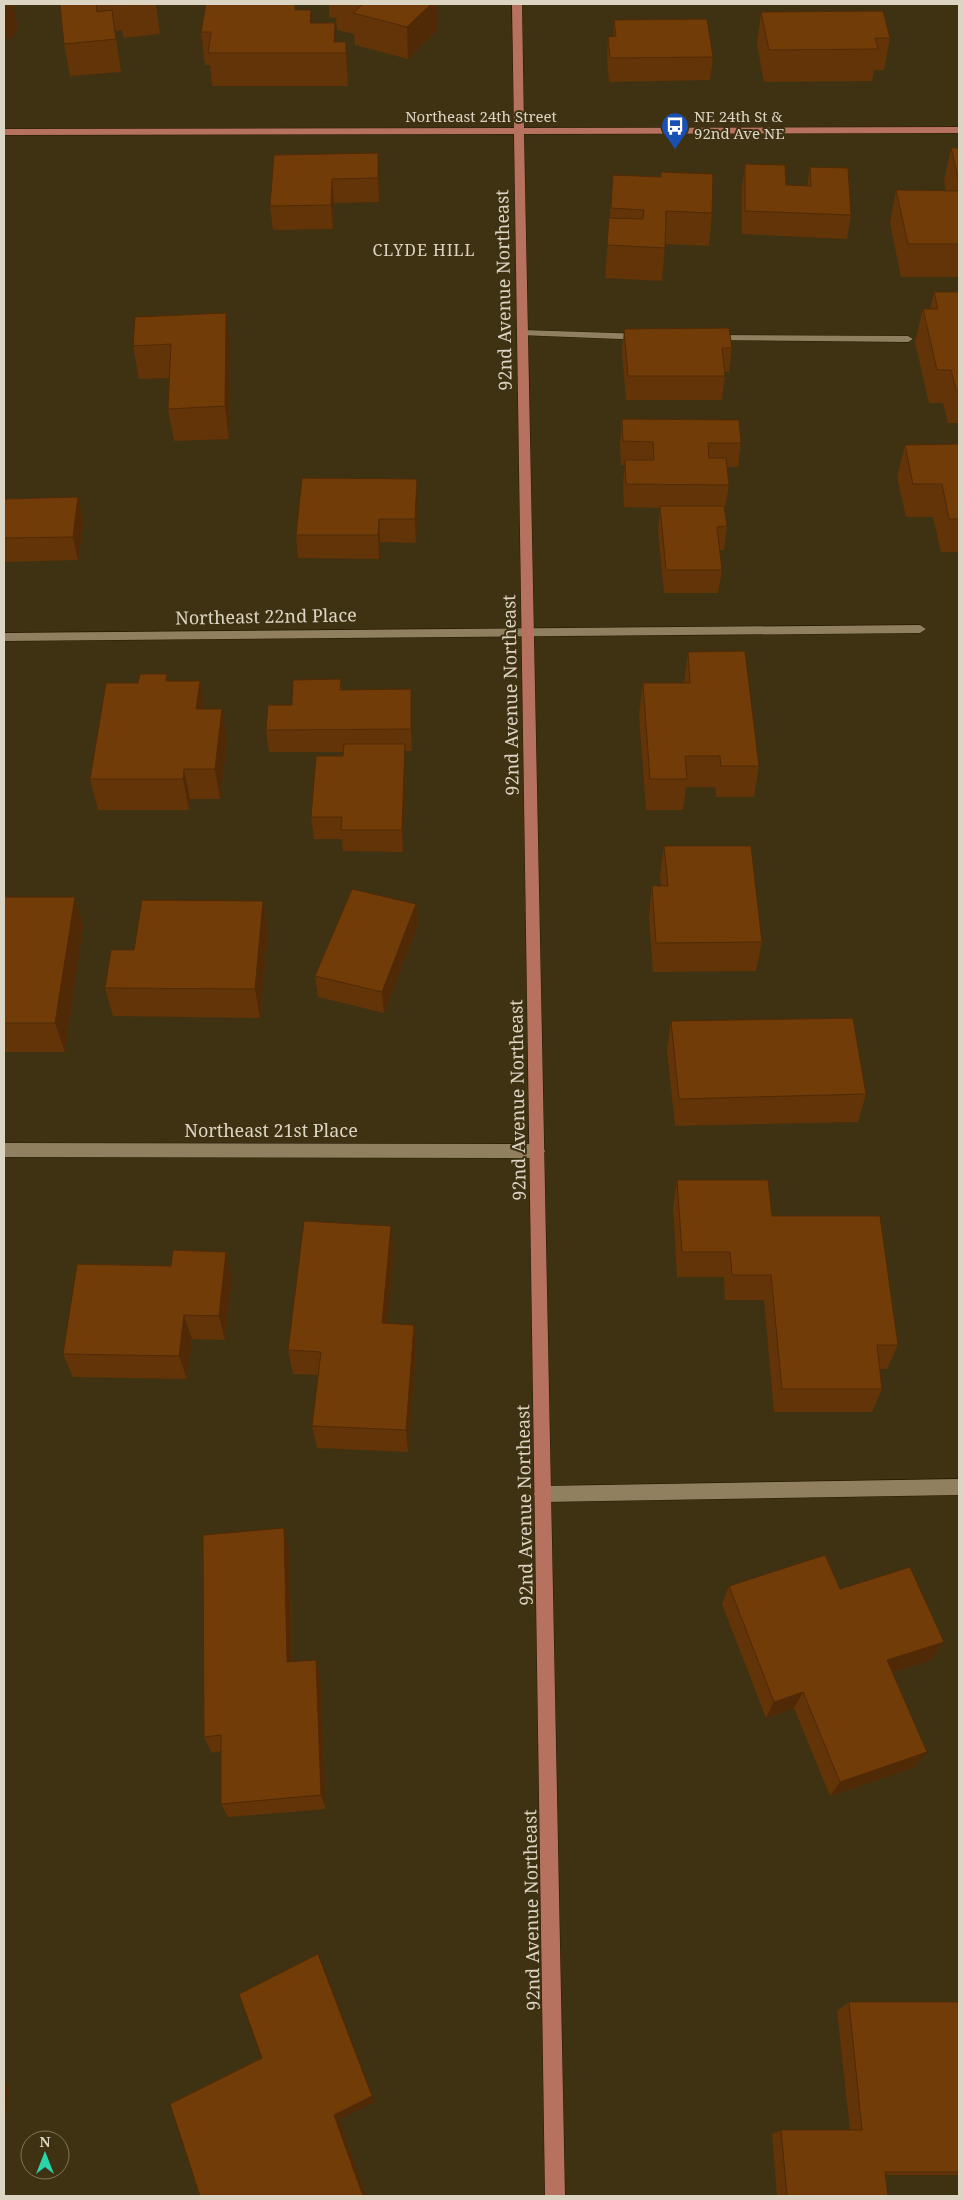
<svg xmlns="http://www.w3.org/2000/svg" width="963" height="2200" font-family="'Noto Serif',serif">
<rect width="100%" height="100%" fill="#3f3213"/>
<g fill="none" stroke-linecap="round" stroke-linejoin="round">
<g stroke="#261900" stroke-width="1">
<path id="minor" d="M 523,330 L 644,334 L 649,337 L 644,340 L 519,335 L 518,333 Z
M 710,335 L 908,336 L 913,339 L 908,342 L 706,340 L 705,338 Z
M 920,625 L 926,629 L 920,633 L 4,641 L 4,633 Z
M 4,1143 L 537,1144 L 542,1146 L 545,1151 L 542,1156 L 537,1158 L 4,1157 Z
M 959,1479 L 959,1495 L 543,1502 L 537,1500 L 534,1494 L 537,1488 L 543,1486 Z"/>
</g>
<g stroke="#261900" stroke-width="1">
<path id="major" d="M 512,4 L 522,4 L 524,128 L 959,127 L 959,133 L 524,134 L 565,2196 L 545,2196 L 514,134 L 4,135 L 4,129 L 514,128 Z"/>
</g>
<use href="#minor" fill="#908060" fill-rule="evenodd"/>
<use href="#major" fill="#b7725f" fill-rule="evenodd"/>
</g>
<path fill="#623408" d="M 60,4 L 156,4 L 160,34 L 124,38 L 122,30 L 115,31 L 121,72 L 70,76 L 64,44 Z
M 295,4 L 296,10 L 336,42 L 346,42 L 348,74 L 348,86 L 212,86 L 210,65 L 205,65 L 201,32 Z
M 329,4 L 439,4 L 437,6 L 437,30 L 408,59 L 355,45 L 354,34 L 337,30 L 336,18 L 329,17 Z
M 761,12 L 890,38 L 884,70 L 874,70 L 872,81 L 764,82 L 757,44 Z
M 614,20 L 713,57 L 710,80 L 609,82 L 607,60 L 608,37 L 614,36 Z
M 951,148 L 959,148 L 959,277 L 901,277 L 890,223 L 896,190 L 946,191 L 944,181 Z
M 274,155 L 380,177 L 379,202 L 334,203 L 333,229 L 273,230 L 270,206 Z
M 745,164 L 786,185 L 807,186 L 810,167 L 851,215 L 847,239 L 742,234 L 742,187 Z
M 613,175 L 712,213 L 709,246 L 665,244 L 662,281 L 605,278 Z
M 934,292 L 959,292 L 959,423 L 948,423 L 943,403 L 929,403 L 915,342 L 923,309 L 930,309 Z
M 226,313 L 230,346 L 229,439 L 174,441 L 168,409 L 169,378 L 139,379 L 133,346 Z
M 624,329 L 732,348 L 729,372 L 725,372 L 725,376 L 722,400 L 626,400 L 622,352 Z
M 622,419 L 741,443 L 738,467 L 727,467 L 729,485 L 725,508 L 724,508 L 727,526 L 724,550 L 719,550 L 722,570 L 718,593 L 664,593 L 658,530 L 660,508 L 624,507 L 623,483 L 625,465 L 621,465 L 620,443 Z
M 959,444 L 959,552 L 941,552 L 933,517 L 906,517 L 897,477 L 905,445 Z
M 417,479 L 418,502 L 416,543 L 380,542 L 379,559 L 298,558 L 296,535 Z
M 78,497 L 84,521 L 78,560 L 4,562 L 4,499 Z
M 688,652 L 759,766 L 754,797 L 716,797 L 715,787 L 686,787 L 683,810 L 646,810 L 639,714 L 643,683 L 684,683 Z
M 341,679 L 342,690 L 412,712 L 412,751 L 405,751 L 406,766 L 403,852 L 343,851 L 342,839 L 314,839 L 311,817 L 343,756 L 343,752 L 269,752 L 266,730 L 292,705 Z
M 169,681 L 205,709 L 227,741 L 220,799 L 190,799 L 189,810 L 98,810 L 90,779 L 138,683 Z
M 664,846 L 762,942 L 756,971 L 653,972 L 649,916 L 652,886 L 661,886 L 660,876 Z
M 4,897 L 75,897 L 83,926 L 65,1052 L 4,1052 Z
M 263,901 L 268,931 L 260,1018 L 113,1016 L 105,988 L 134,950 Z
M 416,904 L 418,925 L 384,1013 L 318,997 L 315,976 Z
M 671,1021 L 866,1094 L 858,1122 L 675,1126 L 667,1050 Z
M 677,1180 L 772,1216 L 898,1345 L 887,1369 L 880,1369 L 882,1389 L 872,1412 L 774,1412 L 764,1300 L 725,1300 L 724,1277 L 677,1277 L 673,1206 Z
M 394,1251 L 387,1324 L 414,1325 L 416,1349 L 408,1452 L 317,1448 L 312,1426 L 318,1375 L 293,1374 L 288,1350 Z
M 226,1252 L 232,1277 L 225,1340 L 192,1339 L 187,1379 L 73,1377 L 63,1354 L 171,1266 Z
M 289,1548 L 292,1662 L 316,1660 L 320,1677 L 326,1809 L 228,1817 L 221,1804 L 221,1751 L 212,1753 L 204,1737 Z
M 729,1586 L 840,1589 L 944,1642 L 931,1660 L 892,1672 L 927,1752 L 914,1767 L 830,1796 L 794,1708 L 766,1718 L 722,1604 Z
M 849,2002 L 959,2002 L 959,2175 L 885,2175 L 888,2196 L 777,2196 L 772,2134 L 781,2130 L 850,2130 L 837,2011 Z"/>
<path fill="#502a06" d="M 7,4 L 13,4 L 18,27 L 13,37 L 4,39 L 4,6 Z
M 417,4 L 439,4 L 437,6 L 437,30 L 408,59 L 407,27 Z
M 311,10 L 314,42 L 312,55 L 310,23 Z
M 335,23 L 337,53 L 334,42 Z
M 346,42 L 348,74 L 348,86 L 346,53 Z
M 378,153 L 380,177 L 379,202 L 378,178 Z
M 332,179 L 334,203 L 333,229 L 331,205 Z
M 226,313 L 230,346 L 229,439 L 225,406 Z
M 417,479 L 418,502 L 416,543 L 415,519 Z
M 78,497 L 84,521 L 78,560 L 73,537 Z
M 379,519 L 380,542 L 379,559 L 378,535 Z
M 200,681 L 205,713 L 196,709 Z
M 411,689 L 412,712 L 412,751 L 411,729 Z
M 222,709 L 227,741 L 220,799 L 215,769 Z
M 405,744 L 406,766 L 403,852 L 402,830 Z
M 184,769 L 190,799 L 189,810 L 183,779 Z
M 75,897 L 83,926 L 65,1052 L 55,1023 Z
M 263,901 L 268,931 L 260,1018 L 255,989 Z
M 416,904 L 418,925 L 384,1013 L 382,992 Z
M 391,1226 L 394,1251 L 385,1347 L 382,1323 Z
M 4,1251 L 6,1256 L 4,1270 Z
M 226,1252 L 232,1277 L 225,1340 L 219,1316 Z
M 184,1315 L 192,1339 L 187,1379 L 179,1356 Z
M 414,1325 L 416,1349 L 408,1452 L 406,1430 Z
M 284,1528 L 289,1548 L 292,1679 L 287,1662 Z
M 944,1642 L 931,1660 L 876,1677 L 887,1660 Z
M 316,1660 L 320,1677 L 326,1809 L 321,1795 Z
M 803,1692 L 794,1708 L 766,1718 L 774,1702 Z
M 927,1752 L 914,1767 L 830,1796 L 840,1782 Z
M 318,1954 L 323,1964 L 375,2102 L 339,2120 L 366,2196 L 363,2196 L 334,2115 Z
M 4,2082 L 10,2084 L 4,2134 Z"/>
<path fill="#723c09" stroke="#502a06" d="M 60,4 L 96,4 L 97,12 L 112,10 L 116,39 L 64,44 Z
M 118,4 L 136,4 L 118,5 Z
M 206,4 L 295,4 L 295,10 L 311,10 L 310,23 L 335,23 L 334,42 L 346,42 L 346,53 L 208,53 L 211,32 L 201,32 Z
M 359,4 L 431,4 L 407,27 L 353,13 L 362,5 Z
M 883,11 L 890,38 L 875,38 L 878,49 L 769,50 L 761,12 Z
M 707,19 L 713,57 L 610,58 L 608,37 L 616,36 L 614,20 Z
M 951,148 L 959,148 L 959,182 Z
M 378,153 L 378,178 L 332,179 L 331,205 L 270,206 L 274,155 Z
M 745,164 L 785,165 L 786,185 L 811,186 L 810,167 L 848,168 L 851,215 L 745,211 Z
M 661,172 L 713,174 L 712,213 L 666,211 L 665,248 L 607,245 L 609,218 L 643,219 L 644,210 L 611,208 L 613,175 L 661,177 Z
M 896,190 L 959,191 L 959,244 L 908,244 Z
M 934,292 L 959,292 L 959,390 L 956,390 L 951,370 L 937,370 L 923,309 L 938,309 Z
M 226,313 L 225,406 L 168,409 L 171,344 L 133,346 L 135,317 Z
M 729,328 L 732,348 L 722,348 L 725,376 L 628,376 L 624,329 Z
M 622,419 L 739,420 L 741,443 L 708,443 L 709,458 L 726,458 L 729,485 L 626,484 L 625,460 L 654,460 L 653,442 L 623,441 Z
M 959,444 L 959,519 L 949,519 L 942,484 L 913,484 L 905,445 Z
M 302,478 L 417,479 L 415,519 L 379,519 L 378,535 L 296,535 Z
M 78,497 L 73,537 L 4,538 L 4,499 Z
M 660,506 L 724,506 L 727,526 L 717,527 L 722,570 L 666,570 Z
M 745,651 L 759,766 L 721,766 L 720,756 L 685,756 L 687,779 L 650,779 L 643,683 L 690,683 L 688,652 Z
M 140,674 L 167,674 L 166,681 L 200,681 L 196,709 L 222,709 L 215,769 L 184,769 L 183,779 L 90,779 L 106,683 L 138,683 Z
M 341,679 L 340,690 L 411,689 L 411,729 L 266,730 L 268,705 L 292,705 L 293,680 Z
M 344,744 L 405,744 L 402,830 L 341,830 L 342,817 L 311,817 L 316,756 L 343,756 Z
M 664,846 L 751,846 L 762,942 L 656,943 L 652,886 L 668,886 Z
M 352,889 L 416,904 L 382,992 L 315,976 Z
M 4,897 L 75,897 L 55,1023 L 4,1023 Z
M 142,900 L 263,901 L 255,989 L 105,988 L 111,950 L 134,950 Z
M 853,1018 L 866,1094 L 679,1099 L 671,1021 Z
M 677,1180 L 768,1180 L 772,1216 L 880,1216 L 898,1345 L 877,1345 L 882,1389 L 782,1389 L 771,1275 L 732,1275 L 730,1252 L 682,1252 Z
M 304,1221 L 391,1226 L 382,1323 L 414,1325 L 406,1430 L 312,1426 L 321,1352 L 288,1350 Z
M 173,1250 L 226,1252 L 219,1316 L 184,1315 L 179,1356 L 63,1354 L 77,1264 L 171,1266 Z
M 284,1528 L 287,1662 L 316,1660 L 321,1795 L 221,1804 L 221,1735 L 204,1737 L 203,1535 Z
M 825,1555 L 840,1589 L 910,1567 L 944,1642 L 887,1660 L 927,1752 L 840,1782 L 803,1692 L 774,1702 L 729,1586 Z
M 318,1954 L 372,2096 L 334,2115 L 363,2196 L 200,2196 L 170,2104 L 262,2058 L 239,1994 Z
M 849,2002 L 959,2002 L 959,2172 L 885,2172 L 888,2196 L 787,2196 L 781,2130 L 862,2130 Z"/>
<defs>
<g id="bus-pin" transform="scale(1.4375)"><path d="M0 17L-7.5 6A9.5 9.5 0 1 1 7.5 6Z" fill="#1a4fb4" stroke="#3f3213"/><path d="M-5-6H5V4H4V6H2V4H-2V6H-4V4H-5ZM-3.5-4V0h7V-4ZM-3.5 1.2v1.5H-2V1.2ZM2 1.2v1.5H3.5V1.2Z" fill="#fff"/></g>
</defs>
<g fill-rule="evenodd">
<use href="#bus-pin" x="675" y="126"/>
</g>
<g text-anchor="middle" stroke-width="4" stroke-linejoin="round" paint-order="stroke">
<g font-size="15" fill="#ddd5c4" stroke="#3f3213">
<text x="481" y="122">Northeast 24th Street</text>
</g>
<g font-size="15" fill="#ddd5c4" stroke="#3f3213" text-anchor="start">
<text x="694" y="122">NE 24th St &amp;<tspan x="694" dy="17">92nd Ave NE</tspan></text>
</g>
<g font-size="16" letter-spacing="1" fill="#ddd5c4" stroke="#3f3213">
<text x="424" y="256">CLYDE HILL</text>
</g>
<g font-size="18" fill="#ddd5c4" stroke="#3f3213">
<text transform="translate(504 290) rotate(-91)" y="6">92nd Avenue Northeast</text>
<text transform="translate(266 617) rotate(-1)" y="6">Northeast 22nd Place</text>
<text transform="translate(511 695) rotate(-91)" y="6">92nd Avenue Northeast</text>
<text transform="translate(518 1100) rotate(-91)" y="6">92nd Avenue Northeast</text>
<text x="271" y="1137">Northeast 21st Place</text>
<text transform="translate(525 1505) rotate(-91)" y="6">92nd Avenue Northeast</text>
<text transform="translate(532 1910) rotate(-91)" y="6">92nd Avenue Northeast</text>
</g>
</g>
<rect width="963" height="2200" fill="none" stroke="#ddd5c4" stroke-width="10"/>
<g transform="translate(45 2155)"><circle r="24" fill="#3f3213" stroke="#7e735a"/>
<path d="M0-4L9 19L0 12L-9 19Z" fill="#28d5ad"/>
<text y="-8" font-size="14" font-weight="bold" text-anchor="middle" fill="#ddd5c4">N</text>
</g>
</svg>
